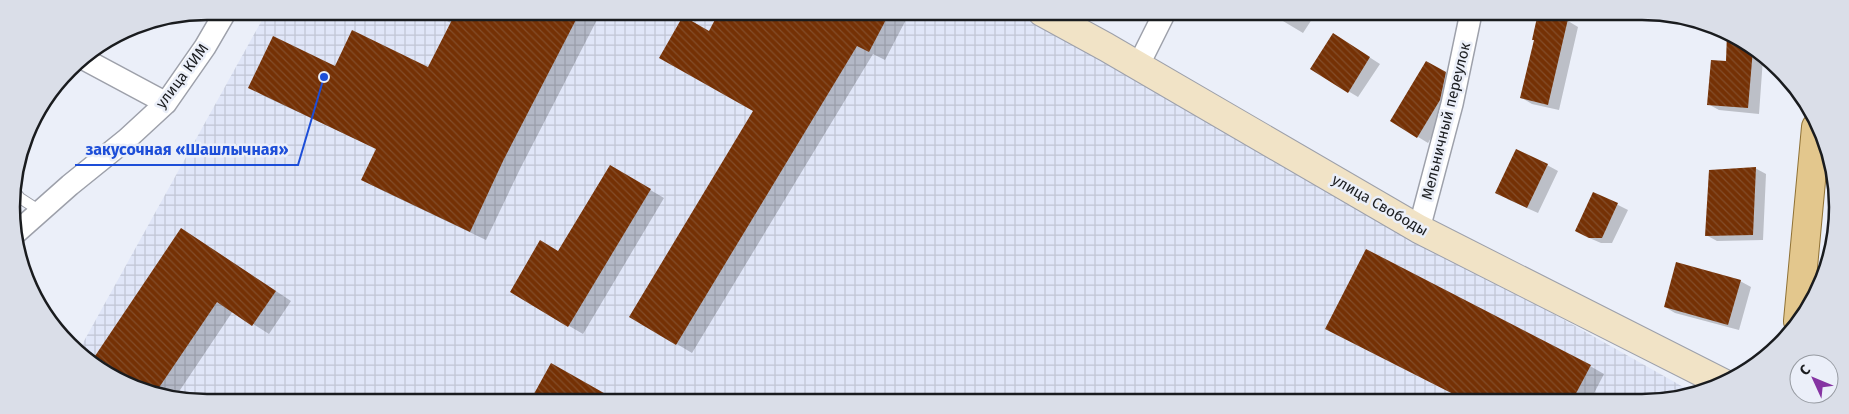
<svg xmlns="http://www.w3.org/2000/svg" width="1849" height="414" font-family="'Fira Sans',sans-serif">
<defs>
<pattern id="industrial-grid" width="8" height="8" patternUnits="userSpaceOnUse" patternTransform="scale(1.25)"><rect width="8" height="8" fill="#e0e6f8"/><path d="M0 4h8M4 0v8" fill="none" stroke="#c0c5d4"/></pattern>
<pattern id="building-back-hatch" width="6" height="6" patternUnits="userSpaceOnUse" patternTransform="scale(1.25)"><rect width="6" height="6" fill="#753105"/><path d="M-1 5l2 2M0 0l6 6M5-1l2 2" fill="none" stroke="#834d2a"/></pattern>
</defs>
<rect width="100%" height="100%" fill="#ebeff9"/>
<path fill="url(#industrial-grid)" d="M 267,11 L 1017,12 L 1694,393 L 1667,401 L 181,401 L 109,376 L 79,350 Z"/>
<path fill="#0003" d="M 429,12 L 601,12 L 520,169 L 486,240 L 379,189 L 363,180 L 377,149 L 266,97 L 249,87 L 336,67 L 429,68 L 451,23 Z
M 721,12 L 910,12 L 885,60 L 873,54 L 692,353 L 630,316 L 754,111 L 709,33 Z
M 1268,12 L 1316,13 L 1303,33 Z
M 1437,13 L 1471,13 L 1468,21 Z
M 1539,15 L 1568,21 L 1578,27 L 1559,110 L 1532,104 L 1522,98 L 1536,40 Z
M 1729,34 L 1740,38 L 1763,58 L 1759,114 L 1719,110 L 1708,104 L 1727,62 Z
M 1344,41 L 1380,64 L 1358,97 L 1348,91 Z
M 1427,62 L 1456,79 L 1450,106 L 1428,143 L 1392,121 Z
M 1547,165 L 1558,171 L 1538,213 L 1507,199 Z
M 611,167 L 664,198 L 583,334 L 511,292 L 559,253 Z
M 1755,168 L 1766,174 L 1763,240 L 1717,241 L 1706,235 Z
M 1594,193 L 1628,210 L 1612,243 L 1601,243 L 1587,237 Z
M 182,229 L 291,301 L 269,334 L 233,311 L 174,399 L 148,390 L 97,356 Z
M 1740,281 L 1751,287 L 1739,330 L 1675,313 L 1665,307 Z
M 1341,336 L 1590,366 L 1604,374 L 1590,401 L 1468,401 Z
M 1291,398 L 1297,401 L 1289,401 Z"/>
<path fill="url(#building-back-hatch)" d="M 456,12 L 580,12 L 504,159 L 470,232 L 361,180 L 376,149 L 248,88 L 273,36 L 335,66 L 352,30 L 428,67 Z
M 719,12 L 890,12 L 869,52 L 857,46 L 676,345 L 629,317 L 753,111 L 659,58 L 683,16 L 709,31 Z
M 1538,13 L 1568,19 L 1548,105 L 1520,98 L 1534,40 L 1532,40 Z
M 1333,33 L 1370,57 L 1348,93 L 1310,69 Z
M 1727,33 L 1740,38 L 1753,49 L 1748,108 L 1707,105 L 1711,60 L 1726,61 Z
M 1426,61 L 1446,72 L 1440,100 L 1417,138 L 1390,121 Z
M 1516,149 L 1548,164 L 1527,208 L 1495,193 Z
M 610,165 L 651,189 L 568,327 L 510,292 L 540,240 L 558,251 Z
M 1756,167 L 1753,235 L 1705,236 L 1709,170 Z
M 1593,192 L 1618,203 L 1602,238 L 1589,238 L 1575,231 Z
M 181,228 L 276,291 L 252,326 L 217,302 L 156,392 L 143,388 L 95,356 Z
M 1366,249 L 1591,365 L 1572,401 L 1467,401 L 1325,329 Z
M 1676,262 L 1741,280 L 1728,325 L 1664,307 Z
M 551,363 L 618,401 L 530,401 Z"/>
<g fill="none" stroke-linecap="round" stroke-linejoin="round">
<g stroke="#9da0aa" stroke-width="12">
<path id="lane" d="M 13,189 L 20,198 L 40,211"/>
</g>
<g stroke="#9da0aa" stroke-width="24">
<path id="street" d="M 82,58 L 166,103
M 1138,66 L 1165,12
M 1419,229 L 1452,104 L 1471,13
M 17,232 L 70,185 L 127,139 L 166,103 L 205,47 L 226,11"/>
</g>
<g stroke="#9da0aa" stroke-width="30">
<path id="secondary" d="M 1042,12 L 1106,47 L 1419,229 L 1725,384"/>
</g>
<g stroke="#907235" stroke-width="30">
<path id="primary" d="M 1798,321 L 1816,127"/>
</g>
<use href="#lane" stroke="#fff" stroke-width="10"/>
<use href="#street" stroke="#fff" stroke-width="21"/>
<use href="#secondary" stroke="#f1e3c6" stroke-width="28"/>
<use href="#primary" stroke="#e3c78d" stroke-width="28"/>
</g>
<g text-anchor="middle" stroke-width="5" stroke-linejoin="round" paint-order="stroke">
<g font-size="15" fill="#1a1c1f" stroke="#ebeff9">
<text transform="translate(182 76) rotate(-53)" y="5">улица КИМ</text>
<text transform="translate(1446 121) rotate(-76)" y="5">Мельничный переулок</text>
<text transform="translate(1380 205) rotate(30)" y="5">улица Свободы</text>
</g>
</g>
<path d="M0 0H1849V414H0ZM207 20H1642A187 187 0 0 1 1829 207V207A187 187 0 0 1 1642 394H207A187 187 0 0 1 20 207V207A187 187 0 0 1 207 20Z" fill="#dadee8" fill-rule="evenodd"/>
<path fill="none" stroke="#1a1c1f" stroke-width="2.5" d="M207 20H1642A187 187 0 0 1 1829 207V207A187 187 0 0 1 1642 394H207A187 187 0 0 1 20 207V207A187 187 0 0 1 207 20Z"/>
<path fill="none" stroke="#1d4ed8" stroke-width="2" d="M324 77L298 165H75"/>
<circle fill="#1d4ed8" stroke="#ebeff9" stroke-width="2" cx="324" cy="77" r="5"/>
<g font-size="16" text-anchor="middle" font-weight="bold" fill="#1d4ed8" stroke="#ebeff9" stroke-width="5" stroke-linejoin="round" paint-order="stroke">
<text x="187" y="155">закусочная «Шашлычная»</text>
</g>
<g transform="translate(1814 379) rotate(314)"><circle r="24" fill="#ebeff9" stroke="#979ba2"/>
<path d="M0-4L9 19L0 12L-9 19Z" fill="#8533a2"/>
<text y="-8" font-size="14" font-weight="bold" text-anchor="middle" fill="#1a1c1f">С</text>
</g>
</svg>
